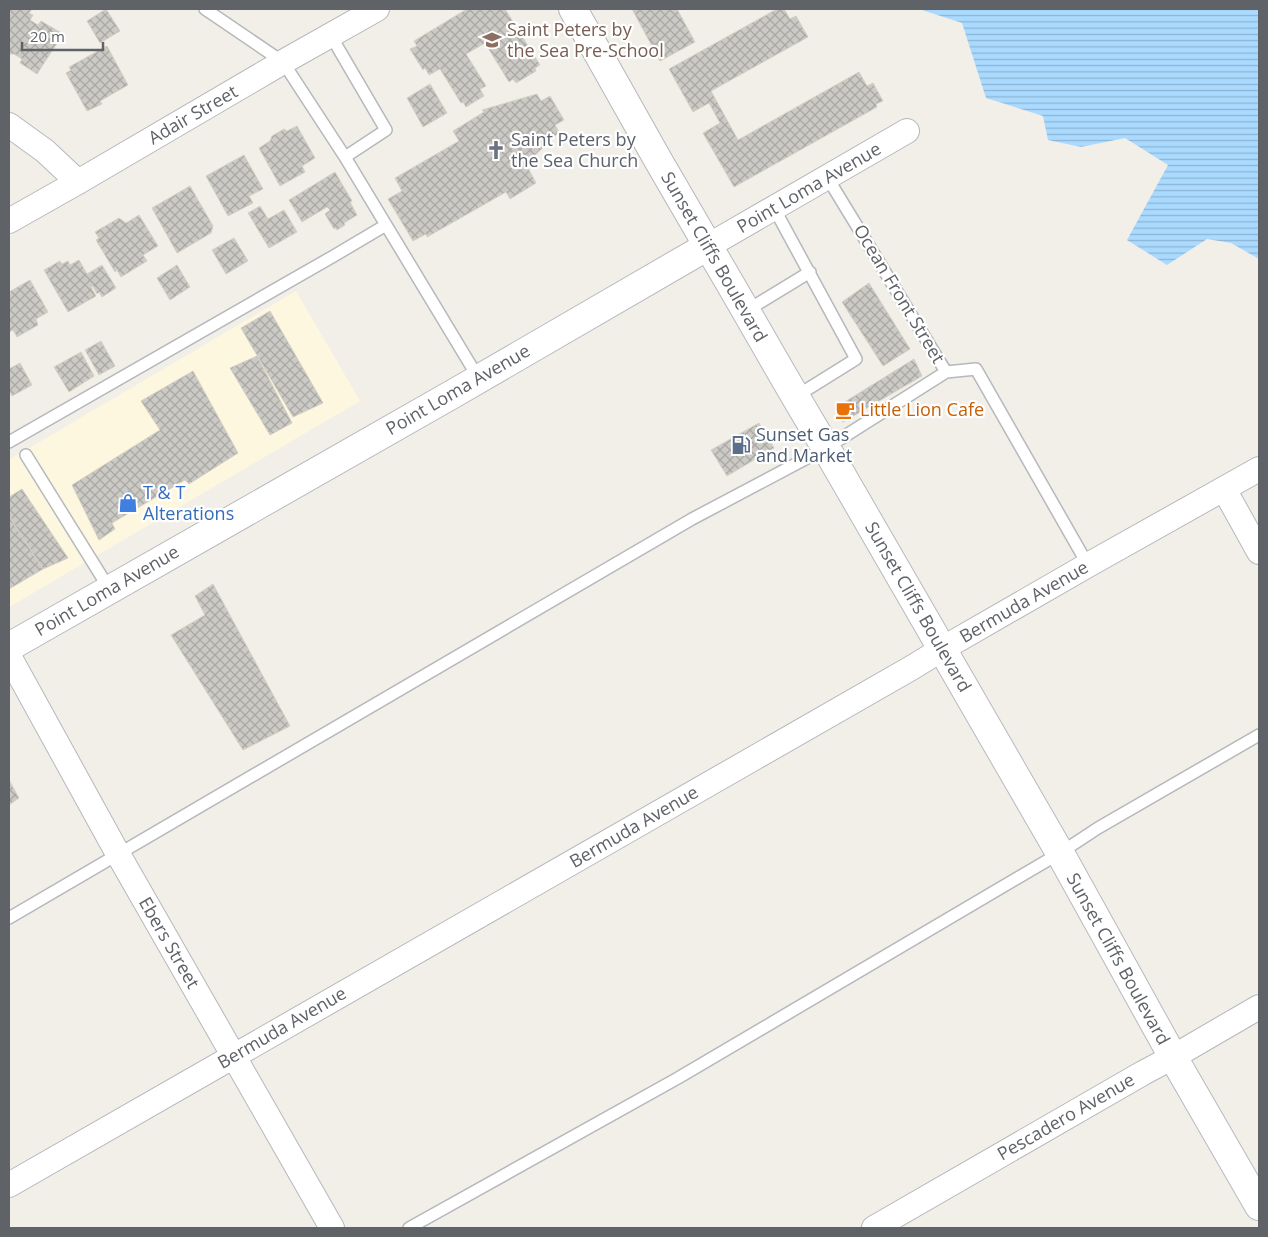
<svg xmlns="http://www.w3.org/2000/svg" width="1268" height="1237" font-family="'Open Sans',sans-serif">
<defs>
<pattern id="water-rules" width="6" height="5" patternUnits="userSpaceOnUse" patternTransform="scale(1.25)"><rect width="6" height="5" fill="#aadaff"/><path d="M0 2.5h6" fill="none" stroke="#8eb4d2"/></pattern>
<pattern id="building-cross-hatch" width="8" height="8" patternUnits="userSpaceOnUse" patternTransform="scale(1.25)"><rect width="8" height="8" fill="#cccac5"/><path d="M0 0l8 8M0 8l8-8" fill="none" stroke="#a9a8a4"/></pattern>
</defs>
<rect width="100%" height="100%" fill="#f1efe8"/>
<path fill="#fef7e0" d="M 296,291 L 360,401 L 9,607 L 9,460 Z"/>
<path fill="url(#water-rules)" d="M 919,9 L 1259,9 L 1259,259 L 1231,243 L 1207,239 L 1167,265 L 1127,240 L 1168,165 L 1125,138 L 1081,147 L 1048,140 L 1043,116 L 986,98 L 962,23 Z"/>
<path fill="url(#building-cross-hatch)" stroke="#d6d1c6" d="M 9,9 L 32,9 L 29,13 L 33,15 L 30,20 L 38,25 L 41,21 L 63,34 L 37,74 L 20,63 L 22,59 L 14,54 L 9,54 Z
M 106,9 L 120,31 L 100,43 L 87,21 Z
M 467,9 L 505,9 L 540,65 L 535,68 L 536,71 L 516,83 L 513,79 L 509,82 L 485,43 L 466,54 L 486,86 L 480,89 L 484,96 L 466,107 L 463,102 L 461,103 L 440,69 L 429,75 L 425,68 L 423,70 L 410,49 L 417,46 L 414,41 Z
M 632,9 L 677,9 L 695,42 L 660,61 Z
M 777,9 L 784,9 L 790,19 L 796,16 L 808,37 L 711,91 L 738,140 L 859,72 L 867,86 L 873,83 L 883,101 L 876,104 L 877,107 L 734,187 L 703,133 L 720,123 L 709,103 L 693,112 L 669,69 Z
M 107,46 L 128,85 L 100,101 L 102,104 L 87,111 L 66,73 L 71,70 L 69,67 Z
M 430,84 L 447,113 L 423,127 L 407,98 Z
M 537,94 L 541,101 L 550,96 L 564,120 L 555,125 L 559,132 L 526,164 L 536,183 L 510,199 L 506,192 L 427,237 L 426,234 L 413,241 L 388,199 L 402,191 L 395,178 L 459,141 L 453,131 L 484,112 L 482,110 Z
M 297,126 L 315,158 L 302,166 L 305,172 L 280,186 L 259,148 L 270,141 L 272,136 L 284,129 L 287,131 Z
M 244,155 L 263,189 L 249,196 L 253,203 L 228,216 L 206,176 Z
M 335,172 L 352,201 L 350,202 L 357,215 L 344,223 L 345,225 L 337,230 L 336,228 L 334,229 L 325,214 L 330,210 L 327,207 L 302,222 L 289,200 Z
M 190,186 L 213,226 L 211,233 L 177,253 L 152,208 Z
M 260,206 L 268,219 L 284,210 L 297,232 L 269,248 L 248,213 Z
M 139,215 L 158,246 L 143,255 L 147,261 L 121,277 L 117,270 L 115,272 L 96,240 L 99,238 L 95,232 L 119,218 L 126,223 Z
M 234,238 L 248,261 L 226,274 L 212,250 Z
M 79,260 L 87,274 L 102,265 L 116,288 L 102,297 L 99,292 L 97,294 L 93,286 L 91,287 L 96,296 L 68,312 L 44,270 L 60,261 L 62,264 L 68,261 L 70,265 Z
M 177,265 L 190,287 L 170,300 L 157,278 Z
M 30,280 L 48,312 L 36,319 L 38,325 L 17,337 L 13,330 L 9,332 L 9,292 Z
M 869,283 L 910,349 L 883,366 L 842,302 Z
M 270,311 L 323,403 L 293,417 L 241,328 Z
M 101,341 L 115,366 L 99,375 L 85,350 Z
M 81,352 L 94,376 L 69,392 L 54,367 Z
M 257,356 L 292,423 L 270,435 L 230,368 Z
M 914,359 L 922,376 L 843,422 L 835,408 Z
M 20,363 L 32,385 L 12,396 L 9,391 L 9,369 Z
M 193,371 L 238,453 L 189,484 L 185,480 L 112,523 L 115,529 L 99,540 L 72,485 L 160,430 L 141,401 Z
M 759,423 L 774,448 L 727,476 L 711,450 Z
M 22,489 L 68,558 L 43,569 L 9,516 L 9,497 Z
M 9,516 L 43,569 L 9,589 Z
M 213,584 L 290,726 L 243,750 L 171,635 L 205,615 L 195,596 Z
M 9,780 L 19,798 L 9,805 Z"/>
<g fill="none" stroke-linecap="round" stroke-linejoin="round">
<g stroke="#b5b8bc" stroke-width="14">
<path id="service" d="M 205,9 L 283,62 L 345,157 L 479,379
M 331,36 L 386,130 L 345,157
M 827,177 L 946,372 L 976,369 L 1088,565
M 774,208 L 856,359 L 795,397
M 746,311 L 810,272
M 9,442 L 332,257 L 386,225
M 26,455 L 110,590
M 9,918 L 692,519 L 826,448 L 946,372
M 409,1228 L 678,1078 L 1060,853 L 1098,828 L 1259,735"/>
</g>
<g stroke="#b5b8bc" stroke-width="26">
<path id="minor" d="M 9,125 L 45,151 L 78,182
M 9,221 L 78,182 L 283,62 L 377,9
M 708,246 L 907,131
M 1224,489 L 1259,552
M 9,656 L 118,854 L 332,1228
M 9,1185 L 913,667 L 942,649 L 1088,565 L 1259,469
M 874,1228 L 1143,1073 L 1173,1057 L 1259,1007"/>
</g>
<g stroke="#b5b8bc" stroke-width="30">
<path id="tertiary" d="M 573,9 L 658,160 L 708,246"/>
</g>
<g stroke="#b6babf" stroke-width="30">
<path id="secondary" d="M 9,647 L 458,391 L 708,246 C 748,313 785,381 826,448 L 1060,853 L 1173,1057 L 1259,1206"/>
</g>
<use href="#service" stroke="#fff" stroke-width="11"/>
<use href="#minor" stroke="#fff" stroke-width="24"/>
<use href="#tertiary" stroke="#fff" stroke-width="28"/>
<use href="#secondary" stroke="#fff" stroke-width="28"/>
</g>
<defs>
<g id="school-bare" transform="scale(1.5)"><path d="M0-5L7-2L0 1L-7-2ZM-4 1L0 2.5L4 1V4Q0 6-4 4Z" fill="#8d6e63" stroke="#fff" stroke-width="2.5" paint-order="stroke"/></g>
<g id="church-bare" transform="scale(1.5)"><path d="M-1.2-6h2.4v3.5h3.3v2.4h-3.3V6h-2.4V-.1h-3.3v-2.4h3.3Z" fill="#6b7280" stroke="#fff" stroke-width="2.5" paint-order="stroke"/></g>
<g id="cafe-bare" transform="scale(1.5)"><path d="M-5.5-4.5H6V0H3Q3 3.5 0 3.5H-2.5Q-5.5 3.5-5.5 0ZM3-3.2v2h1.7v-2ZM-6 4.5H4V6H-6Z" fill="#e8710a" stroke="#fff" stroke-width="2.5" paint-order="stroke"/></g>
<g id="fuel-bare" transform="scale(1.5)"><path d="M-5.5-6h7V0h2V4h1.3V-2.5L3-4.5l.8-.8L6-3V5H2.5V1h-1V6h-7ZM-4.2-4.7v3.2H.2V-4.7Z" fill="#5c6f8a" stroke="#fff" stroke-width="2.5" paint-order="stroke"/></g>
<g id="shop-bare" transform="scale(1.5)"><path d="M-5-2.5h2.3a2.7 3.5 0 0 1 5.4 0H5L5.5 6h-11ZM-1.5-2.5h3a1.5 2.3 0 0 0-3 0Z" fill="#3f7fe0" stroke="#fff" stroke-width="2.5" paint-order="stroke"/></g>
</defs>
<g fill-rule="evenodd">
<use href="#school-bare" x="492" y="40"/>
<use href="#church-bare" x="496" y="150"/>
<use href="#cafe-bare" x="845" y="410"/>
<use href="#fuel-bare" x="741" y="445"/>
<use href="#shop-bare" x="128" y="503"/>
</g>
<g text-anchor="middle" stroke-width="4.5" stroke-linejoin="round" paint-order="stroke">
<g font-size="18" fill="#785e54" stroke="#fff" text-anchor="start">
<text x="507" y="36">Saint Peters by<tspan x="507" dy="21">the Sea Pre-School</tspan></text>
</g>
<g font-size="18" fill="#5f6368" stroke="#fff">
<text transform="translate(193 115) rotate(-30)" y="6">Adair Street</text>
<text transform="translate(809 188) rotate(-30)" y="6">Point Loma Avenue</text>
<text transform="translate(714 257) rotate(60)" y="6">Sunset Cliffs Boulevard</text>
<text transform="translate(899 294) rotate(59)" y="6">Ocean Front Street</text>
<text transform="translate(458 390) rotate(-30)" y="6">Point Loma Avenue</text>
<text transform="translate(107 591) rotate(-30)" y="6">Point Loma Avenue</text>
<text transform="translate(1024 602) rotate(-30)" y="6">Bermuda Avenue</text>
<text transform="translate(918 607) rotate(60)" y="6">Sunset Cliffs Boulevard</text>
<text transform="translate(634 827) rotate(-30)" y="6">Bermuda Avenue</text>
<text transform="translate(169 943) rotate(60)" y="6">Ebers Street</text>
<text transform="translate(1118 959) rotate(61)" y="6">Sunset Cliffs Boulevard</text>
<text transform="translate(282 1028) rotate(-30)" y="6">Bermuda Avenue</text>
<text transform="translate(1066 1117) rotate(-30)" y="6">Pescadero Avenue</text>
</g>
<g font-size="18" fill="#5b616d" stroke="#fff" text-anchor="start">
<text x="511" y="146">Saint Peters by<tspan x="511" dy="21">the Sea Church</tspan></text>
</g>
<g font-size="18" fill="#c56008" stroke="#fff" text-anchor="start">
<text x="860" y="416">Little Lion Cafe</text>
</g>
<g font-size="18" fill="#4e5e75" stroke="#fff" text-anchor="start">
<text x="756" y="441">Sunset Gas<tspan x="756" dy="21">and Market</tspan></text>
</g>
<g font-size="18" fill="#366cbe" stroke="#fff" text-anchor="start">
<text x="143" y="499">T &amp; T<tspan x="143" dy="21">Alterations</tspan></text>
</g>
</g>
<rect width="1268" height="1237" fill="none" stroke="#5f6368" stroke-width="20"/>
<path d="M22 42v8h81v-8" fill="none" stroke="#5f6368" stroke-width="2.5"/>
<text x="30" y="42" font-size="15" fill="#5f6368" stroke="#ffffff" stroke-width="4" paint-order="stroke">20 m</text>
</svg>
